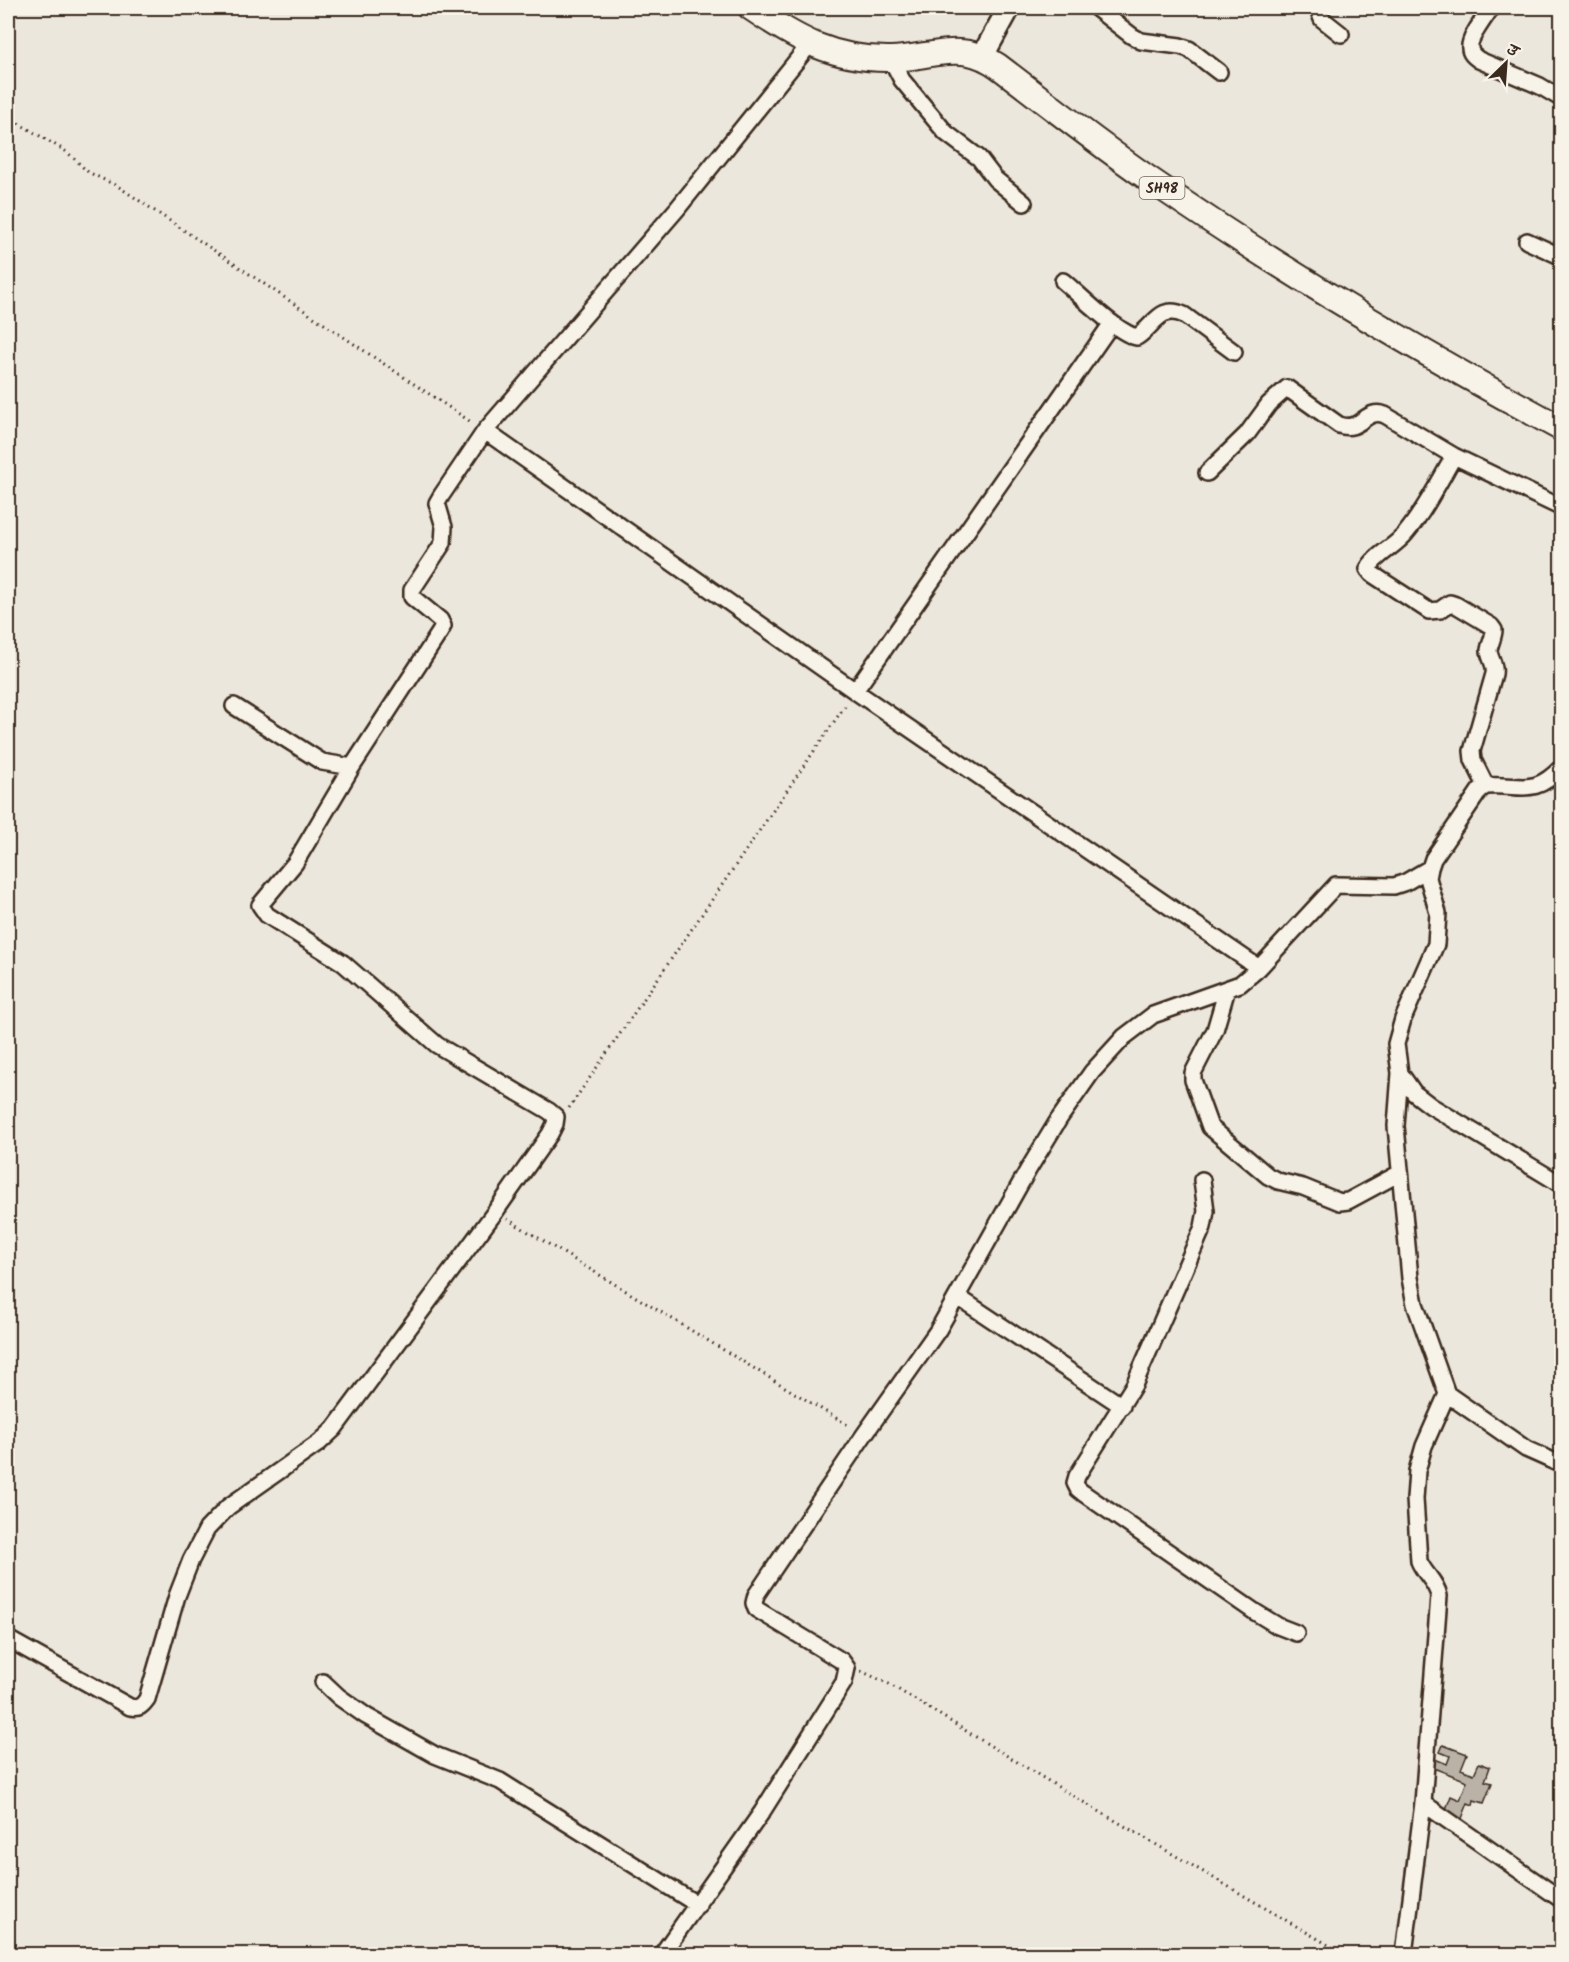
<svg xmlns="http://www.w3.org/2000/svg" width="1569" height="1962" font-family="Kalam,'Playpen Sans Deva',sans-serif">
<rect width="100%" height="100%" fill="#ece7dc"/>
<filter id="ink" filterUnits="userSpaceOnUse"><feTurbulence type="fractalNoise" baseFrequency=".0167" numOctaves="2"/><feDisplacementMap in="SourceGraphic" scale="12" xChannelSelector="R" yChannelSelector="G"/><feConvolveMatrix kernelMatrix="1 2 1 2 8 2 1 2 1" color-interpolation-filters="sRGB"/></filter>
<g filter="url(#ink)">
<path fill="#bab2a7" stroke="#3b2a1e" stroke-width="1.5" d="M 1443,1745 L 1467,1754 L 1461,1769 L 1474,1774 L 1479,1763 L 1490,1767 L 1485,1781 L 1492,1783 L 1484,1803 L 1474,1800 L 1473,1805 L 1468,1803 L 1461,1821 L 1444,1814 L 1451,1796 L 1460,1800 L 1467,1781 L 1431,1767 L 1435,1759 L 1447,1764 L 1450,1756 L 1440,1752 Z"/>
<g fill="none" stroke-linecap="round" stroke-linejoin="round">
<g stroke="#3b2a1e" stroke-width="20">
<path id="street" d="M 1096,8 L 1132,36 L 1141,41 L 1180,46 L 1189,49 L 1219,72
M 1322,8 L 1320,14 L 1322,19 L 1341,34
M 1491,8 C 1486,16 1468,39 1470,48 C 1470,54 1475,57 1479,60 L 1540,86 L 1562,99
M 891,59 L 902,80 L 946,133 L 979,158 L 995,179 L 1024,203
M 1527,241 L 1562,257
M 1063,281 C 1079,294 1118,334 1137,337 C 1155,325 1160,304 1184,315 L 1234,352
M 485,431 L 855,691 L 1259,968
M 1454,456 C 1439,482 1425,510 1406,533 C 1396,546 1374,556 1368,569 L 1372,574 L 1429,611 L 1440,610 L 1450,603 L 1456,605 L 1491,626 L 1494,630 C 1494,637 1490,643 1489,650 C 1489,658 1496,664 1494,674 L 1472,751 L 1473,760 L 1486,786
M 1207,473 L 1247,434 L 1269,404 L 1287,388 L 1339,425 C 1361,433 1365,407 1385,415 L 1454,456 L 1562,508
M 855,691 L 1112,323
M 234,706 L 322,762 L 352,767
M 1562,767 C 1532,798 1522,783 1486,786 L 1480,790 L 1433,859 L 1430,868 L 1428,878 L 1438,913 L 1436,944 L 1403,1019 L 1396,1044 L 1400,1073 L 1414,1093 L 1431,1106 L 1562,1185
M 1227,989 L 1215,1030 L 1193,1073 L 1193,1080 L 1210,1127 L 1268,1176 L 1278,1181 L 1303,1187 L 1340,1202 L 1348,1201 L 1400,1173
M 1400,1073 L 1396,1126 L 1410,1278 L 1415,1304 L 1447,1394 L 1424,1446 L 1417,1471 L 1415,1499 L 1419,1561 C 1424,1574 1436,1581 1439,1596 L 1423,1803 L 1404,1954
M 1202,1180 L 1206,1211 L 1203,1227 L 1134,1385 L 1077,1476 L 1075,1483 L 1078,1489 L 1083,1493 L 1255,1612 L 1278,1626 L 1296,1633
M 958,1297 L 1122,1406
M 1447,1394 L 1526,1449 L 1562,1465
M 8,1639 L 130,1707 C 139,1709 142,1706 147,1699 L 177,1596 L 191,1560 L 207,1529 L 228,1507 L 319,1443 L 334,1429 L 495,1212 L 550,1134 L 555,1124 L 556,1117 L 549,1111 L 437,1045 L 343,963 L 267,915 L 260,905 L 295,863 L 352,767 L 440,632 L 443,626 L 440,620 L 412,597 L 412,590 L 443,543 L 444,527 L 437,503 L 441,496 L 485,431 L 677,209 L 810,44
M 323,1682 L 339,1697 L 366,1716 L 435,1755 L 500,1781 L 698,1905
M 1423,1803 L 1562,1900
M 662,1954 L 762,1812 L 844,1682 L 847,1668 L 842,1661 L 756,1609 L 754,1603 L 756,1595 L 864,1435 L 938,1330 L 1028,1170 L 1059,1119 L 1092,1072 L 1124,1037 L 1153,1015 L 1240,984 L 1259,968 L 1336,885 L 1394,886 L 1406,882 L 1430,868"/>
</g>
<g stroke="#3b2a1e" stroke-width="26">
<path id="secondary" d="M 982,57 L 1009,8"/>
</g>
<g stroke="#3b2a1e" stroke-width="28">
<path id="primary" d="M 751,8 C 797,39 833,60 891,59 C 915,59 946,48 969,53 C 980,55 989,60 998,66 C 1051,106 1103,148 1158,185 C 1287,274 1424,354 1562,429"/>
</g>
<path stroke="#3b2a1e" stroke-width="3" stroke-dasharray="1.5 4.5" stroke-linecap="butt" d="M 8,117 L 67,152 L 88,172 L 119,187 L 471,422
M 569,1108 L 847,703
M 507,1219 L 851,1427
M 861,1671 L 889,1684 L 1073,1796 L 1344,1954"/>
<use href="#street" stroke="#f7f3e8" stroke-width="15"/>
<use href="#secondary" stroke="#f7f3e8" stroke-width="21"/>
<use href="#primary" stroke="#f7f3e8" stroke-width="24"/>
</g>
</g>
<g text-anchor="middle" stroke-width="6" stroke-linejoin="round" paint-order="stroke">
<rect fill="#f7f3e8" stroke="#73665b" stroke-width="1.5" x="1139.5" y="177" width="45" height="22" rx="4.5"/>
<g font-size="14" font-weight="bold" fill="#3b2a1e">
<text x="1162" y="193">SH98</text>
</g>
</g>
<rect width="1569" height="1962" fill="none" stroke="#f7f3e8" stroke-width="30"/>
<rect x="15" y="15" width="1539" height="1932" fill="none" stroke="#3b2a1e" stroke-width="2" filter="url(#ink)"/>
<g transform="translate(1506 63) rotate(25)" stroke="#f7f3e8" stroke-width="4.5" paint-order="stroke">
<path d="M0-4.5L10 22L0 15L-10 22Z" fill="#3b2a1e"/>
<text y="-9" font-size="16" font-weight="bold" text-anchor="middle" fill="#3b2a1e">उ</text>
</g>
</svg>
